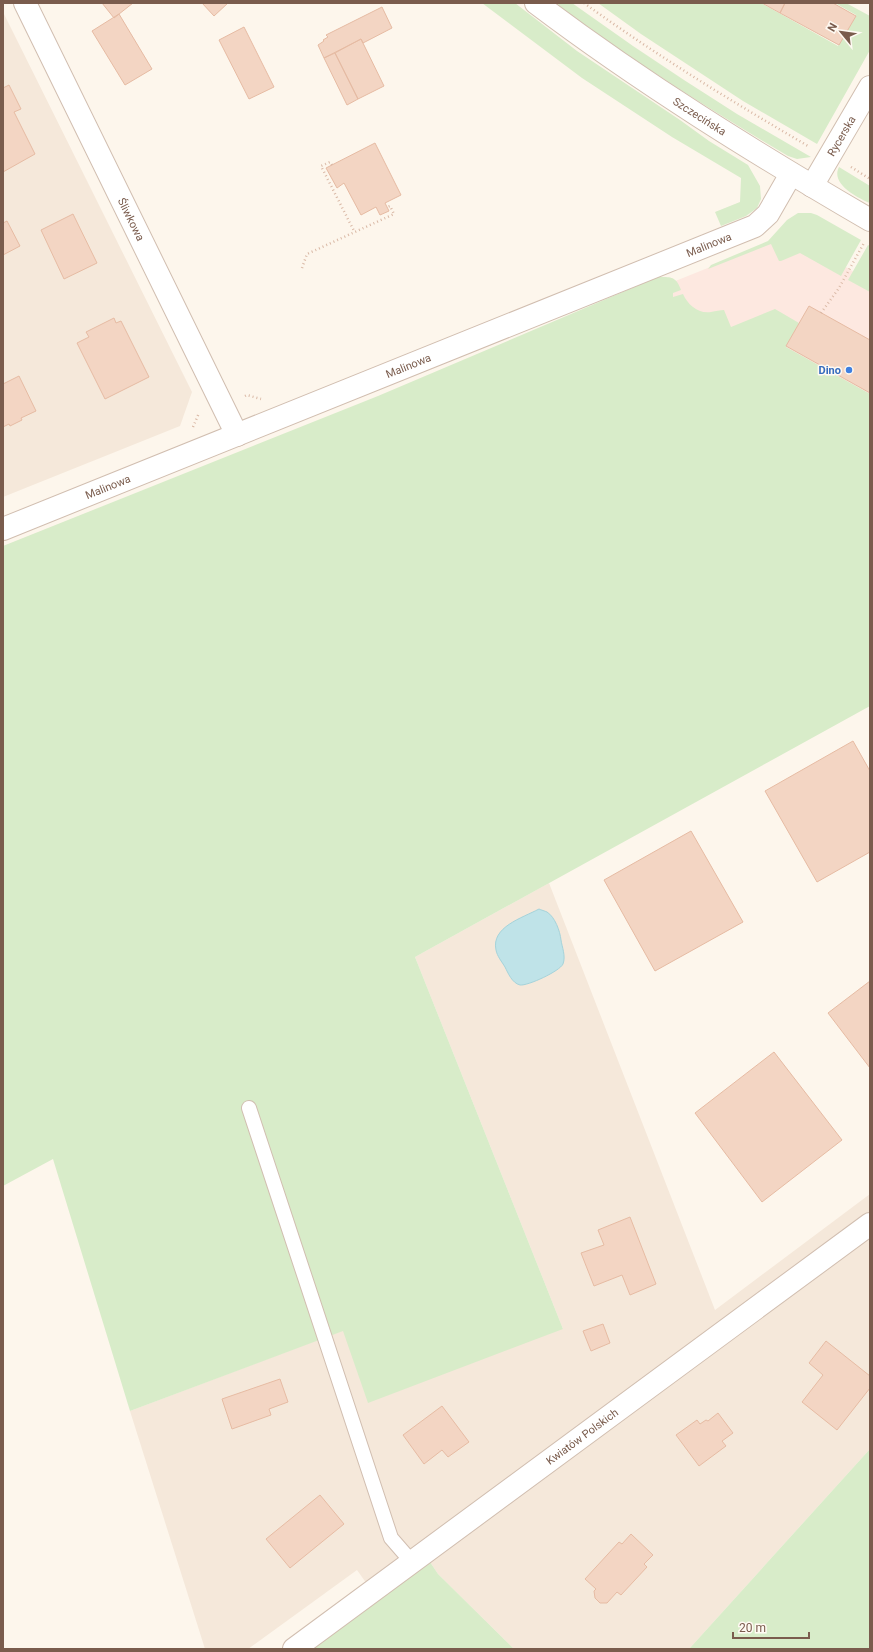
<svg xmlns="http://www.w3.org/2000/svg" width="873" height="1652" font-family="Roboto,sans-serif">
<rect width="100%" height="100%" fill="#fdf6ec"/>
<path fill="#f5e8da" d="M 3,12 L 192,392 L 180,426 L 3,497 Z
M 549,883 L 715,1310 L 870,1194 L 870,1449 L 689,1649 L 514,1649 L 438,1574 L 430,1562 L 379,1601 L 357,1570 L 248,1649 L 205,1649 L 130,1411 L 344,1330 L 563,1329 L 415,957 Z"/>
<path fill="#fde8e0" d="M 775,241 L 809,244 L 870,282 L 870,411 L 653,290 Z"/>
<path fill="#d8ecc9" d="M 482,3 L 515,3 L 577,51 L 680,120 L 709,141 L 748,165 L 760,186 L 761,199 L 757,208 L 746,216 L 721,226 L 715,212 L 740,202 L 741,178 L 672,137 L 582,78 Z
M 559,3 L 572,3 L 633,46 L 684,80 L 737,114 L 811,157 L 797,159 L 788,156 C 709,109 631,60 558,5 Z
M 598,3 L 761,3 L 838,46 L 856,15 L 835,3 L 846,3 L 870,16 L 870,50 L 817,144 L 743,101 L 641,34 Z
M 839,167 L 870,186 L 870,203 C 858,198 830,184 839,167 Z
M 798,213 L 811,213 L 817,215 L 861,240 L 841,276 L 800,253 L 781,261 L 779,261 L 771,244 L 708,269 L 711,265 L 768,241 L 787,220 Z
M 868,245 L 870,246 L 870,292 L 848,280 Z
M 658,277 C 671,277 676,276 681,290 L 673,293 L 673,297 L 683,294 C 688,305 698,314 711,312 C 716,311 720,310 724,310 L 731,327 L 775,309 L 799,323 L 786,347 L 870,394 L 870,706 L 415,957 L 563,1329 L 368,1403 L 343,1331 L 130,1411 L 53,1159 L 3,1186 L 3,546 L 378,396 Z
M 870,1449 L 870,1649 L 689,1649 Z
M 430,1562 L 438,1574 L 514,1649 L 313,1649 Z"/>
<path fill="#bfe3e8" stroke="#a5d3da" d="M 539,909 C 541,910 545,911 547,912 C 555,917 560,931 561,940 C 562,947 566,956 563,964 C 560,971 528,986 520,985 C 512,983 508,973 505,967 C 502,962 497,956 496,950 C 491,927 522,918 539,909 Z"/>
<path fill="#f3d5c3" stroke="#e6bba3" d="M 102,3 L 133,3 L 114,18 Z
M 202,3 L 228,3 L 214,16 Z
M 762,3 L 785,3 L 780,13 Z
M 785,3 L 833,3 L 856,16 L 839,45 L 780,13 Z
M 382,7 L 392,28 L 363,43 L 361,39 L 324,58 L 318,45 L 324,41 L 323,40 L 328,37 L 326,35 Z
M 119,14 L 152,69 L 125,85 L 92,31 Z
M 244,27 L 274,87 L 249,99 L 219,40 Z
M 361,39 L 384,86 L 358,99 L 335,53 Z
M 335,53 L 358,99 L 347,105 L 324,58 Z
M 9,85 L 21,109 L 14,112 L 35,154 L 3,172 L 3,88 Z
M 375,143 L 401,195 L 385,203 L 389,211 L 380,215 L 376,207 L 361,215 L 344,183 L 337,188 L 326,168 Z
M 73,214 L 97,263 L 64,279 L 41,230 Z
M 7,221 L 20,246 L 3,255 L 3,223 Z
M 809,306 L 870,340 L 870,393 L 786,346 Z
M 114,318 L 116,323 L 121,321 L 149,377 L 105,399 L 77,343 L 89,337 L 86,332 Z
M 19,376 L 36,411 L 21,418 L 22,420 L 10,426 L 9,424 L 3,427 L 3,384 Z
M 853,741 L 870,771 L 870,852 L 817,882 L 765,791 Z
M 691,831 L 743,922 L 655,971 L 604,880 Z
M 870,981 L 870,1068 L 828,1013 Z
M 774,1052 L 842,1140 L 762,1202 L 695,1113 Z
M 630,1217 L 656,1284 L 630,1295 L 622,1275 L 594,1286 L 581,1253 L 604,1245 L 598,1230 Z
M 603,1324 L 610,1343 L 591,1351 L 583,1331 Z
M 826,1341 L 870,1376 L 870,1388 L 837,1430 L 802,1402 L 823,1375 L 809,1363 Z
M 280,1379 L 288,1402 L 269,1409 L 271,1415 L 232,1429 L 222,1399 Z
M 442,1406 L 469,1442 L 448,1457 L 442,1450 L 424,1464 L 403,1435 Z
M 718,1413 L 733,1433 L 722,1441 L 726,1446 L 699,1466 L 676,1435 L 697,1420 L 700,1424 L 706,1420 L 708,1421 Z
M 320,1495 L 344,1524 L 290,1568 L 266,1539 Z
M 631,1534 L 653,1555 L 644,1564 L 647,1567 L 621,1595 L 617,1592 L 607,1603 L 600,1603 L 595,1598 L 594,1591 L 596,1589 L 585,1579 L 619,1542 L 622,1544 Z"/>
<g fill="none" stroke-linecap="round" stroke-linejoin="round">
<g stroke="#d1beb0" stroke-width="16">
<path id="service" d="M 249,1108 L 391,1538 L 411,1561"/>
</g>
<g stroke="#d1beb0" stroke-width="24">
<g id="minor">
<path id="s1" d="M 25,3 L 237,435"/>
<path id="s2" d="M 812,186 L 870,87"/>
<path id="s3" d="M 3,529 L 755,226 L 768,214 L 791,174"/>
<path id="s4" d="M 294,1649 L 870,1224"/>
</g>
</g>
<g stroke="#d1beb0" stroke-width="24">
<g id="tertiary">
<path id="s5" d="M 536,3 C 642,83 755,153 870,220"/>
</g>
</g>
<path stroke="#d9b8a5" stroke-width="2.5" stroke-dasharray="1 3" stroke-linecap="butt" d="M 584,3 C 656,55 731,101 808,146
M 332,165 L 330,162 L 321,166 L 354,231
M 851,167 L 870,179
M 302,268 L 307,254 L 394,214 L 390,206 L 387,207
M 821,313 L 839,288 L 864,243
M 245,396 L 247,395 L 261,399
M 193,427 L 199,413"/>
<use href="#service" stroke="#fff" stroke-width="14"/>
<use href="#minor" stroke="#fff" stroke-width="22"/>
<use href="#tertiary" stroke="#fff" stroke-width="22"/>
</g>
<circle fill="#3f7fe0" stroke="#fffaf3" stroke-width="1.5" cx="849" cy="370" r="4"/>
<g text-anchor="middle" stroke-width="3" stroke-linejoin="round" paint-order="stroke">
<g font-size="11" fill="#7a5c4d" stroke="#fffaf3">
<text dy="4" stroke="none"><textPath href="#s5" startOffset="199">Szczecińska</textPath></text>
<text dy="4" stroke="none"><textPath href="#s2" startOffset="58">Rycerska</textPath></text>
<text dy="4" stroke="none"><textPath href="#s1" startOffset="241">Śliwkowa</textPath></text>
<text dy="4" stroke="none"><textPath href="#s3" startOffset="761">Malinowa</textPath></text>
<text dy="4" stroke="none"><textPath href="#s3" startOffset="437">Malinowa</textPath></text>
<text dy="4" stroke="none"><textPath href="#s3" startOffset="113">Malinowa</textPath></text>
<text dy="4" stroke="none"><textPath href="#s4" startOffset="358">Kwiatów Polskich</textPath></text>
</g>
<g font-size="11" font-weight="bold" fill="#366cbe" stroke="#fffaf3" text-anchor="end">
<text x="841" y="374">Dino</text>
</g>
</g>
<rect width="873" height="1652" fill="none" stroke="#7a5c4d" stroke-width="8"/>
<g transform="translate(841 32) rotate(299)" stroke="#fffaf3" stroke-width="3" paint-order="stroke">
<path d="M0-3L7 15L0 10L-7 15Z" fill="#7a5c4d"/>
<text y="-6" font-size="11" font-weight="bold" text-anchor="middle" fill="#7a5c4d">N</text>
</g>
<path d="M733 1632v6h76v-6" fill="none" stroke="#7a5c4d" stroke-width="2"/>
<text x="739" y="1632" font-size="12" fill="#7a5c4d" stroke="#fffaf3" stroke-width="3" paint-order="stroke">20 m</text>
</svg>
